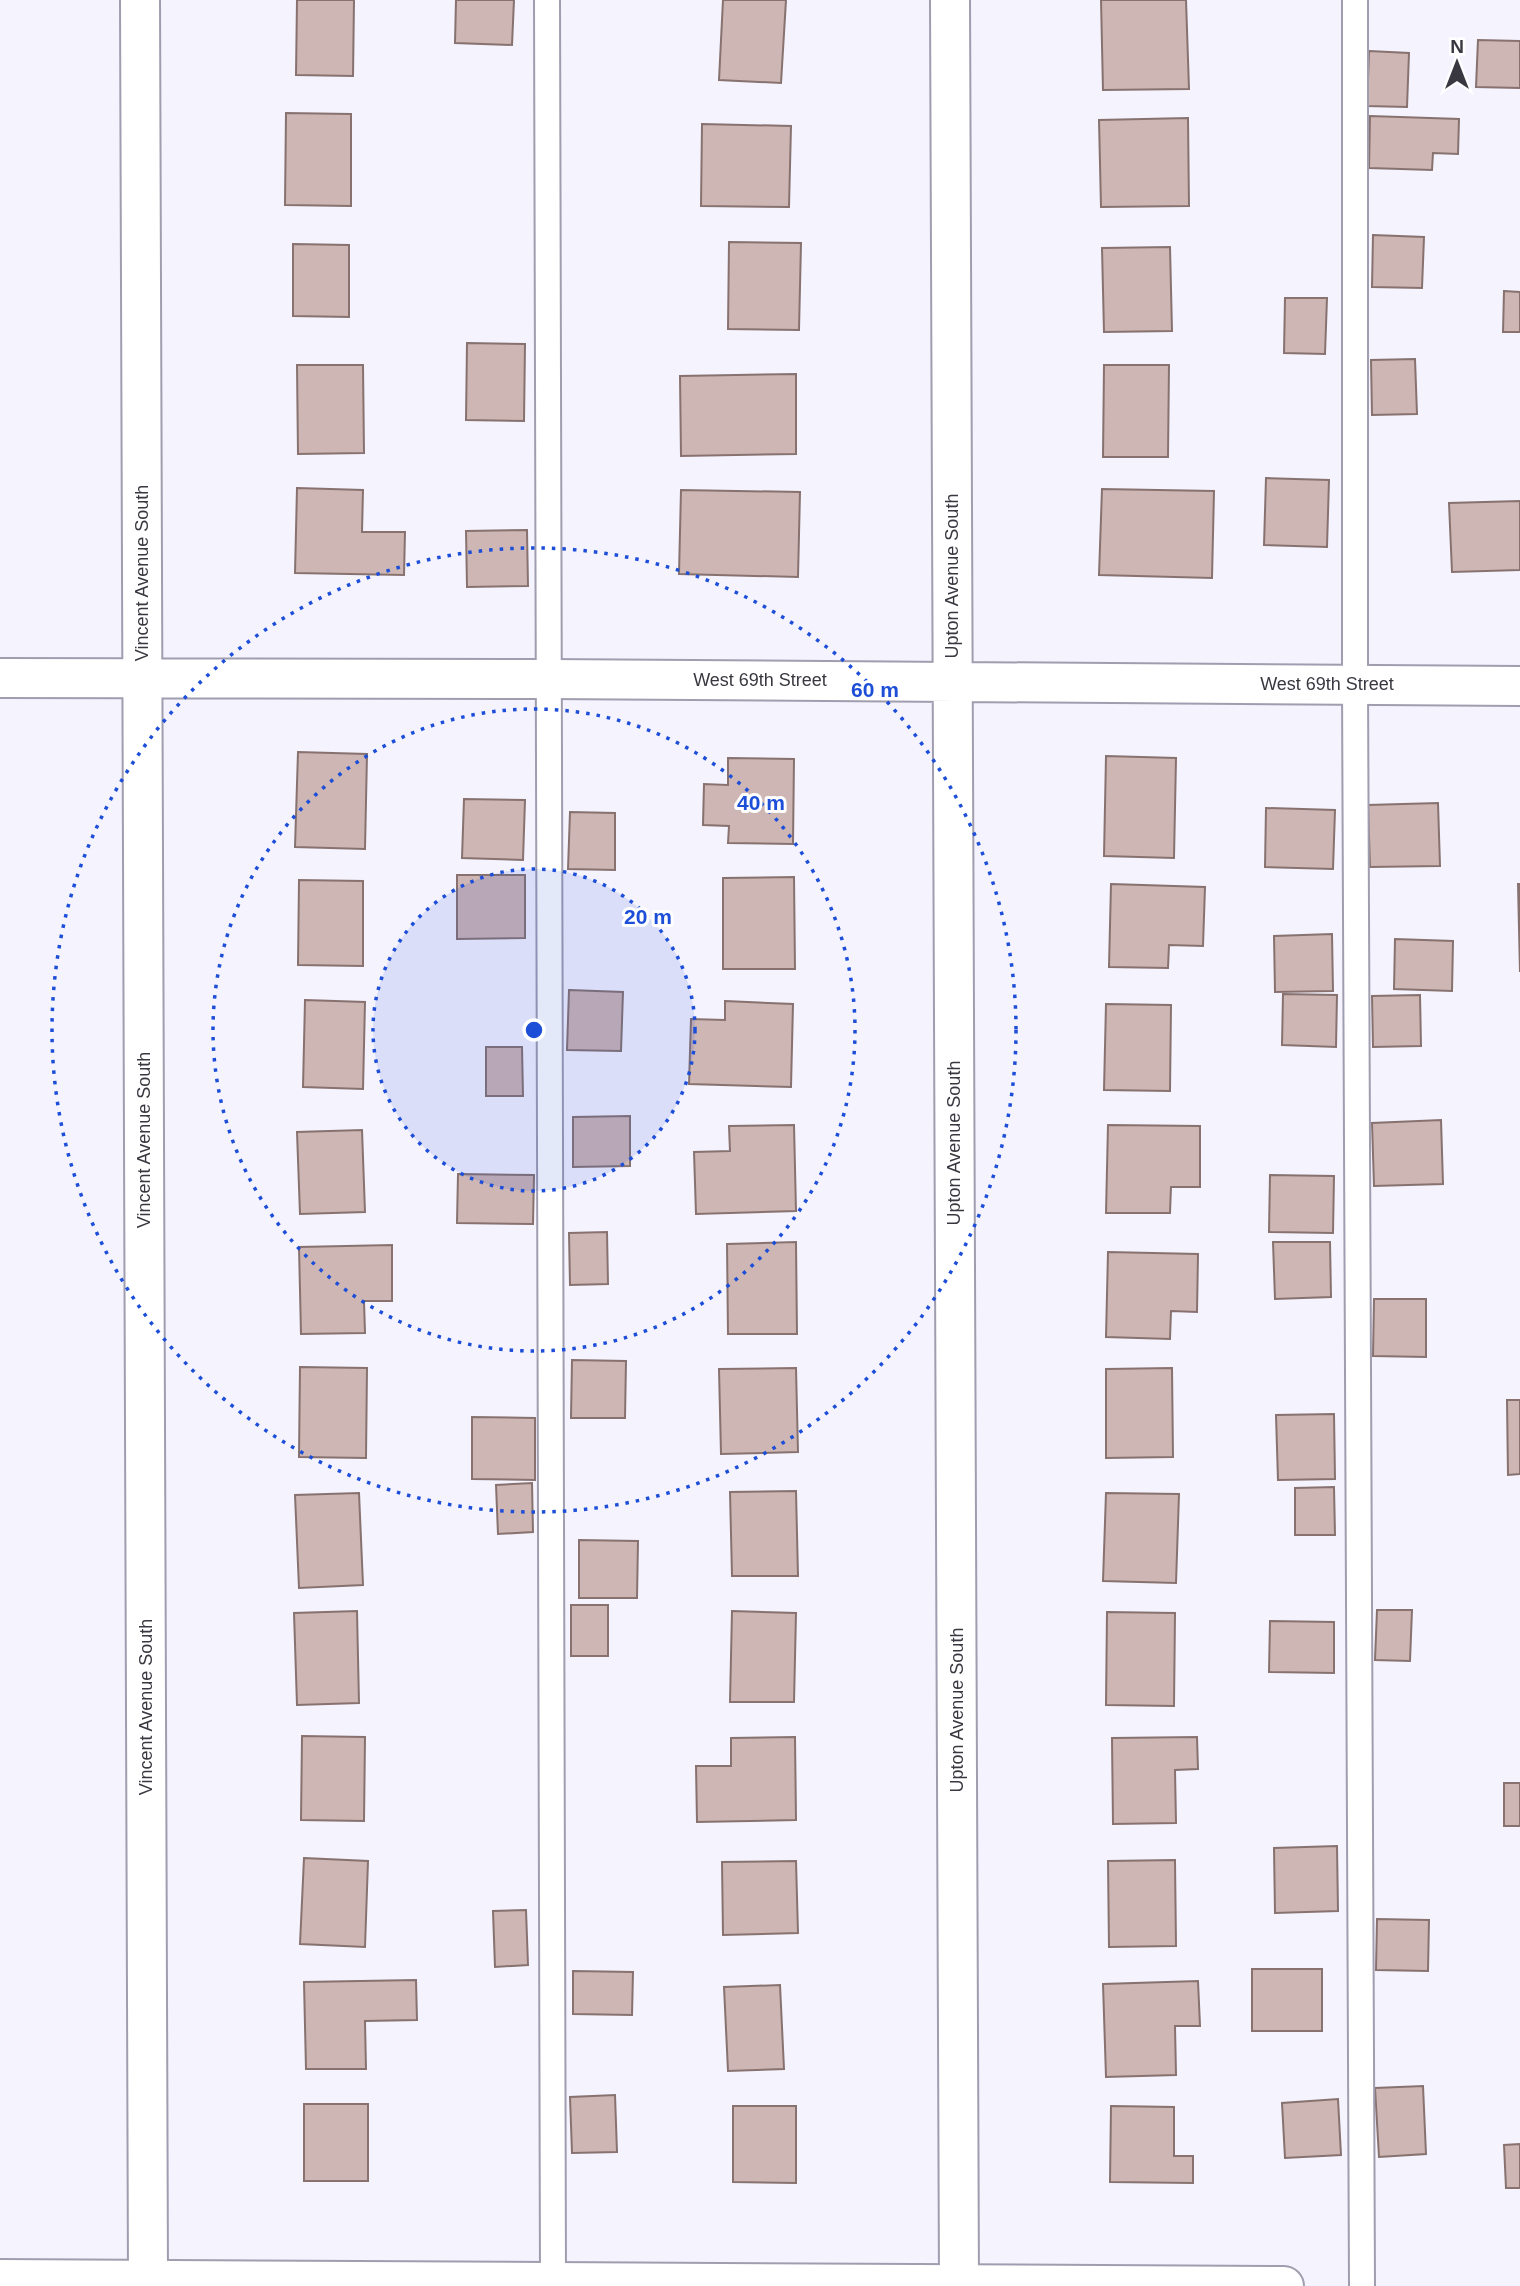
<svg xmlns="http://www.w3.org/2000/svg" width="1520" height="2286" font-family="Helvetica,sans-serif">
<rect width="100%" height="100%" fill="#f4f3fe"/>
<path fill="#cdb6b3" stroke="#877270" stroke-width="2" d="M 297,0 L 354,0 L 353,76 L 296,75 Z
M 456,0 L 514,0 L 512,45 L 455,43 Z
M 723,0 L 786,0 L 781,83 L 719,80 Z
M 1101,0 L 1186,0 L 1189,89 L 1103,90 Z
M 1478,40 L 1520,41 L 1520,88 L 1476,87 Z
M 1369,51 L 1409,53 L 1407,107 L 1367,106 Z
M 286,113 L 351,114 L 351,206 L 285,205 Z
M 1370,116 L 1459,119 L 1458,154 L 1433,153 L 1432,170 L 1369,168 Z
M 1188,118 L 1189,206 L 1101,207 L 1099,120 Z
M 702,124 L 791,126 L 789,207 L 701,206 Z
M 1373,235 L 1424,237 L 1422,288 L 1372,287 Z
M 729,242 L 801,243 L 799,330 L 728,329 Z
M 293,244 L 349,245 L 349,317 L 293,316 Z
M 1170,247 L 1172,331 L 1104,332 L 1102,248 Z
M 1504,291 L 1520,292 L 1520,332 L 1503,332 Z
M 1285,298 L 1327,298 L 1325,354 L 1284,353 Z
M 467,343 L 525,344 L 524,421 L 466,420 Z
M 1415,359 L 1417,414 L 1372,415 L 1371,360 Z
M 297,365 L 363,365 L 364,453 L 298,454 Z
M 1104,365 L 1169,365 L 1168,457 L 1103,457 Z
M 796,374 L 796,454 L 681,456 L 680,376 Z
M 1266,478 L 1329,480 L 1327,547 L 1264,545 Z
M 297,488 L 363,490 L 362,532 L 405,532 L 404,575 L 295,573 Z
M 1102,489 L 1214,491 L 1212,578 L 1099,575 Z
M 681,490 L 800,492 L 798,577 L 679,574 Z
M 1520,501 L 1520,570 L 1452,572 L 1449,503 Z
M 527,530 L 528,586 L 467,587 L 466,531 Z
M 298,752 L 367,754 L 365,849 L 295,847 Z
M 1106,756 L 1176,758 L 1174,858 L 1104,856 Z
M 728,758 L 794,759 L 793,844 L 728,843 L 729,826 L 703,825 L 704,784 L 728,785 Z
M 464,799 L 525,800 L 523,860 L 462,858 Z
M 1438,803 L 1440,866 L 1370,867 L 1368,805 Z
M 1266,808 L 1335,810 L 1333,869 L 1265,867 Z
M 570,812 L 615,813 L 615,870 L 568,869 Z
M 457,875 L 525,875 L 525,938 L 457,939 Z
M 794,877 L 795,969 L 723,969 L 723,878 Z
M 299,880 L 363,881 L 363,966 L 298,965 Z
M 1111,884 L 1205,887 L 1203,946 L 1169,945 L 1168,968 L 1109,967 Z
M 1518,884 L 1520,884 L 1520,972 Z
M 1332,934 L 1333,991 L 1275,992 L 1274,936 Z
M 1395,939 L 1453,941 L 1452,991 L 1394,989 Z
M 569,990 L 623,992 L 621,1051 L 567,1050 Z
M 1283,994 L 1337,995 L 1336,1047 L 1282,1045 Z
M 1420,995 L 1421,1046 L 1373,1047 L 1372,996 Z
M 305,1000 L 365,1002 L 363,1089 L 303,1087 Z
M 725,1001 L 793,1004 L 791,1087 L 689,1084 L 691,1019 L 725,1020 Z
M 1106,1004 L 1171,1005 L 1170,1091 L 1104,1090 Z
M 486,1047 L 522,1047 L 523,1096 L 486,1096 Z
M 630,1116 L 630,1166 L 573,1167 L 573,1117 Z
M 1441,1120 L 1443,1184 L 1374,1186 L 1372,1123 Z
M 794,1125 L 796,1211 L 696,1214 L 694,1152 L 730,1151 L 729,1126 Z
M 1108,1125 L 1200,1126 L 1200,1187 L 1171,1187 L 1170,1213 L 1106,1213 Z
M 362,1130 L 365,1212 L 300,1214 L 297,1132 Z
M 458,1174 L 534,1175 L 533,1224 L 457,1223 Z
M 1270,1175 L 1334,1176 L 1333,1233 L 1269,1232 Z
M 607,1232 L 608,1284 L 570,1285 L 569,1233 Z
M 796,1242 L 797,1334 L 728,1334 L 727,1244 Z
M 1273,1242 L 1330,1242 L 1331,1297 L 1275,1299 Z
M 392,1245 L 392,1301 L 364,1301 L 365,1333 L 301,1334 L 299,1247 Z
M 1108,1252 L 1198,1254 L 1197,1312 L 1171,1311 L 1170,1339 L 1106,1337 Z
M 1374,1299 L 1426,1299 L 1426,1357 L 1373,1356 Z
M 572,1360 L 626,1361 L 625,1418 L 571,1418 Z
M 300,1367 L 367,1368 L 366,1458 L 299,1457 Z
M 796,1368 L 798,1452 L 721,1454 L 719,1369 Z
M 1172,1368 L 1173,1457 L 1106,1458 L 1106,1369 Z
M 1507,1400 L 1520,1400 L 1520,1474 L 1508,1475 Z
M 1334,1414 L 1335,1479 L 1278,1480 L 1276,1415 Z
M 472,1417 L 535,1418 L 535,1480 L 472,1479 Z
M 532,1483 L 533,1532 L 498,1534 L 496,1485 Z
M 1334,1487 L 1335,1535 L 1295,1535 L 1295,1488 Z
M 796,1491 L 798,1576 L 732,1576 L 730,1492 Z
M 359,1493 L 363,1585 L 299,1588 L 295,1495 Z
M 1106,1493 L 1179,1494 L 1176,1583 L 1103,1581 Z
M 579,1540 L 638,1541 L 637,1598 L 579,1598 Z
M 571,1605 L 608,1605 L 608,1656 L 571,1656 Z
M 1377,1610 L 1412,1610 L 1410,1661 L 1375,1660 Z
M 357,1611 L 359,1703 L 297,1705 L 294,1613 Z
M 732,1611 L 796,1613 L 794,1702 L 730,1702 Z
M 1107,1612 L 1175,1613 L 1174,1706 L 1106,1705 Z
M 1270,1621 L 1334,1622 L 1334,1673 L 1269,1672 Z
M 302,1736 L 365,1737 L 364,1821 L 301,1820 Z
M 795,1737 L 796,1820 L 697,1822 L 696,1766 L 731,1766 L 731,1738 Z
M 1197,1737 L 1198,1769 L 1175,1770 L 1176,1823 L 1113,1824 L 1112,1738 Z
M 1504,1783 L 1520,1783 L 1520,1826 L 1504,1826 Z
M 1337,1846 L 1338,1911 L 1275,1913 L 1274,1848 Z
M 304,1858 L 368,1861 L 365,1947 L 300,1944 Z
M 1175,1860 L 1176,1946 L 1109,1947 L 1108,1861 Z
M 796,1861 L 798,1933 L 723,1935 L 722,1862 Z
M 526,1910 L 528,1965 L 495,1967 L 493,1911 Z
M 1377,1919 L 1429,1920 L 1428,1971 L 1376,1970 Z
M 1252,1969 L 1322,1969 L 1322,2031 L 1252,2031 Z
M 573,1971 L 633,1972 L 632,2015 L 573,2014 Z
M 416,1980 L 417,2020 L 365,2021 L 366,2069 L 306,2069 L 304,1982 Z
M 1198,1981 L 1200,2026 L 1175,2026 L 1176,2075 L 1106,2077 L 1103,1984 Z
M 780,1985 L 784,2069 L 728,2071 L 724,1987 Z
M 1423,2086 L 1426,2154 L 1379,2157 L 1375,2088 Z
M 615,2095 L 617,2152 L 572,2153 L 570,2097 Z
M 1338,2099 L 1341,2155 L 1285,2158 L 1282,2103 Z
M 304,2104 L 368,2104 L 368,2181 L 304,2181 Z
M 733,2106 L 796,2106 L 796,2183 L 733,2182 Z
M 1111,2106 L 1174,2107 L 1174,2156 L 1193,2156 L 1193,2183 L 1110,2182 Z
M 1520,2144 L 1520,2188 L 1506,2188 L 1504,2145 Z"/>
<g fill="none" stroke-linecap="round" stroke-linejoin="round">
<g stroke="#a09daf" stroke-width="28">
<path id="service" d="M 547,0 L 553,2282
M 1355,0 L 1355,684 L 1362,2286"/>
</g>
<g stroke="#a09daf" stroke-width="42">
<path id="minor" d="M 140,0 L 148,2279
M 950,0 L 959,2286
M 0,678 L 548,679 L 1520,686"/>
</g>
<g stroke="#a09daf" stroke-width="42">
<path id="tertiary" d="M 0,2279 L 1284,2286"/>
</g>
<use href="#service" stroke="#fff" stroke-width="24"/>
<use href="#minor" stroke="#fff" stroke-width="38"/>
<use href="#tertiary" stroke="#fff" stroke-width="38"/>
</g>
<circle cx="534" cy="1030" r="161" fill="#1d4ed8" fill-opacity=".12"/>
<g fill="none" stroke="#1d4ed8" stroke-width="3.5" stroke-dasharray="3.5 7">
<circle cx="534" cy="1030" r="161"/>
<circle cx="534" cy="1030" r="321"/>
<circle cx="534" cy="1030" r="482"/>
</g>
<g text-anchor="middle" stroke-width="6" stroke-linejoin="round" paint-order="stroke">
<g font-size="18" fill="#393840" stroke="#fff">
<text transform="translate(142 573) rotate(-90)" y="6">Vincent Avenue South</text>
<text transform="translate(952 576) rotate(-90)" y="6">Upton Avenue South</text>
<text x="760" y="686">West 69th Street</text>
<text x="1327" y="690">West 69th Street</text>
<text transform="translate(144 1140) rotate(-90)" y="6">Vincent Avenue South</text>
<text transform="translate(954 1143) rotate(-90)" y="6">Upton Avenue South</text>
<text transform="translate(146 1707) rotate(-90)" y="6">Vincent Avenue South</text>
<text transform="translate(957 1710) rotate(-90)" y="6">Upton Avenue South</text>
</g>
</g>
<circle cx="534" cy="1030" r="10" fill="#1d4ed8" stroke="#fff" stroke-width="3.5"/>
<g font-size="21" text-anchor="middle" font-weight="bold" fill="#1d4ed8" stroke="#fff" stroke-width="6" stroke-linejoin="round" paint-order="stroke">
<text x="875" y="697">60 m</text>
<text x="761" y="810">40 m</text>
<text x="648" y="924">20 m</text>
</g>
<g transform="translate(1457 63)" stroke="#ffffff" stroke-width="5" paint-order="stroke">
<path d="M0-5L12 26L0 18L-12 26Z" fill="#393840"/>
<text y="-10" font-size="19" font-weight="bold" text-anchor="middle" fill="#393840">N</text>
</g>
</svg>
